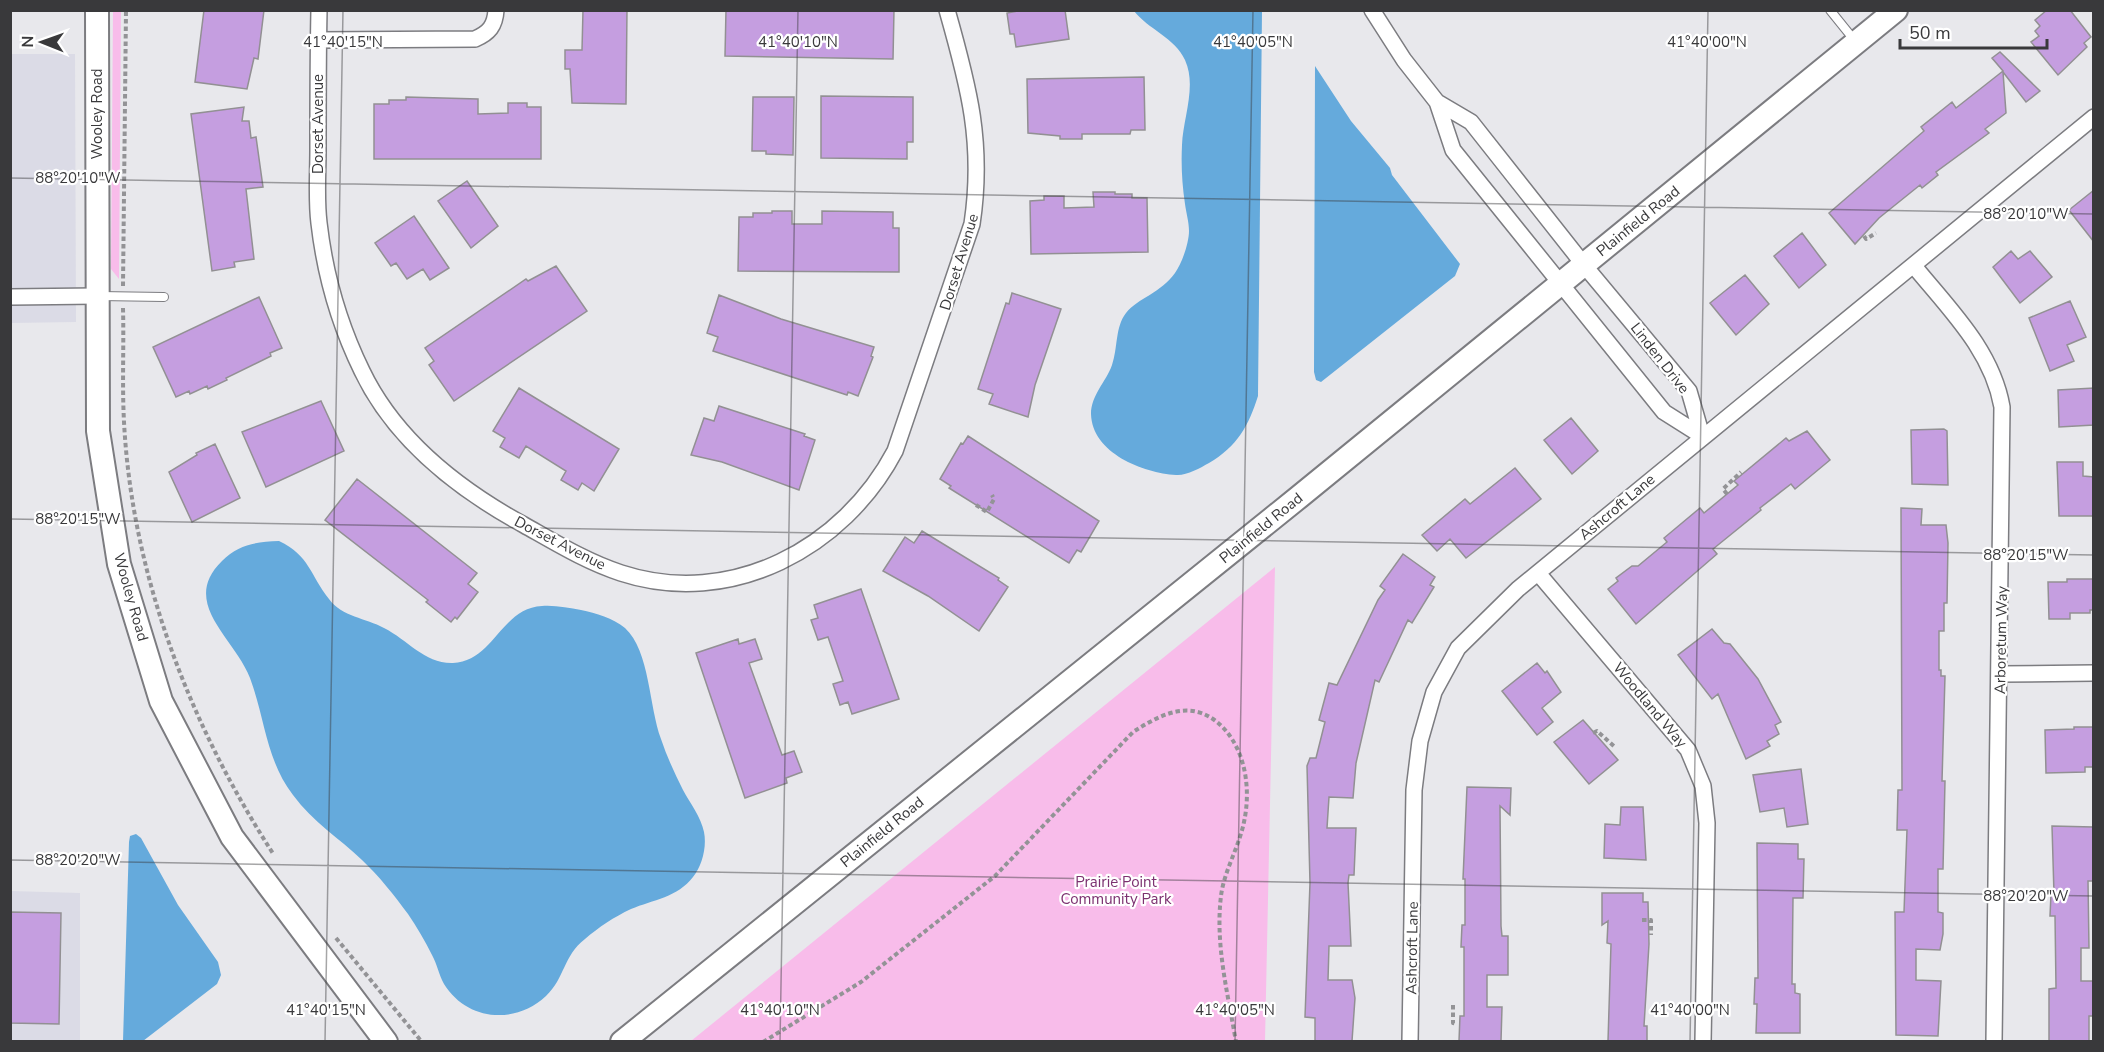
<svg xmlns="http://www.w3.org/2000/svg" width="2104" height="1052" font-family="'Nunito Sans',sans-serif">
<rect width="100%" height="100%" fill="#e8e8ec"/>
<path fill="#dbdbe6" d="M 10,54 L 75,54 L 76,322 L 11,323 Z
M 11,891 L 80,893 L 80,1041 L 11,1042 Z"/>
<path fill="#f8bcea" d="M 121,11 L 119,279 L 111,269 L 113,11 Z
M 1275,567 L 1265,1041 L 691,1041 Z"/>
<path fill="#65aadc" d="M 1134,11 L 1262,11 L 1258,396 C 1249,425 1237,447 1209,463 C 1200,468 1186,476 1176,475 C 1143,473 1092,453 1091,414 C 1091,395 1106,382 1112,365 C 1118,348 1115,327 1126,313 C 1138,298 1161,293 1175,273 C 1182,263 1189,243 1189,231 C 1189,222 1186,212 1185,204 C 1182,184 1181,165 1182,145 C 1183,118 1197,86 1185,60 C 1175,38 1148,29 1134,11 Z
M 1315,66 L 1351,121 L 1390,168 L 1392,175 L 1460,264 L 1455,276 L 1321,382 L 1316,380 L 1314,372 Z
M 279,541 C 310,556 310,575 329,599 C 342,617 366,618 384,628 C 408,640 425,664 453,663 C 494,661 501,608 542,606 C 555,605 569,608 581,610 C 596,613 613,618 625,628 C 650,651 649,707 661,739 C 667,757 675,774 683,790 C 690,803 701,817 704,832 C 707,847 702,866 693,877 C 678,897 653,900 631,909 C 614,917 599,927 585,939 C 563,956 565,978 546,996 C 515,1025 467,1021 444,984 C 439,975 437,964 432,955 C 425,941 417,927 408,914 C 394,895 379,876 362,860 C 339,838 313,822 293,795 C 266,760 265,718 250,678 C 235,638 179,603 222,561 C 239,544 256,542 279,541 Z
M 136,834 L 141,838 L 178,905 L 218,962 L 221,975 L 217,984 L 143,1041 L 123,1041 L 129,842 L 130,836 Z"/>
<path fill="#c59ee0" stroke="#929093" stroke-width="1.5" d="M 204,10 L 264,10 L 258,59 L 254,58 L 247,89 L 195,82 Z
M 583,10 L 627,10 L 626,104 L 572,103 L 570,69 L 565,69 L 565,50 L 582,50 Z
M 726,10 L 894,10 L 893,59 L 725,56 Z
M 1024,10 L 1065,10 L 1069,39 L 1016,47 L 1014,34 L 1010,34 L 1007,13 Z
M 2047,10 L 2070,10 L 2091,37 L 2084,43 L 2087,47 L 2058,75 L 2031,42 L 2039,36 L 2035,31 L 2040,26 L 2035,20 Z
M 2000,52 L 2040,91 L 2026,102 L 2003,72 L 2006,113 L 1985,129 L 1989,133 L 1936,172 L 1938,175 L 1922,188 L 1920,185 L 1879,218 L 1855,244 L 1829,213 L 1924,131 L 1921,127 L 1952,102 L 1956,108 L 2003,71 L 1992,58 Z
M 1144,77 L 1145,130 L 1131,130 L 1130,134 L 1082,134 L 1082,139 L 1060,139 L 1060,136 L 1028,133 L 1027,79 Z
M 821,96 L 913,97 L 913,142 L 907,142 L 907,159 L 821,158 Z
M 406,97 L 478,99 L 478,114 L 508,113 L 508,103 L 527,103 L 527,107 L 541,107 L 541,159 L 374,159 L 374,104 L 389,104 L 389,100 L 406,100 Z
M 753,97 L 794,97 L 793,155 L 766,154 L 766,151 L 752,151 Z
M 244,107 L 242,121 L 249,121 L 251,138 L 256,137 L 263,187 L 246,189 L 254,259 L 234,262 L 235,267 L 212,271 L 191,114 Z
M 467,181 L 498,226 L 471,248 L 438,201 Z
M 2094,190 L 2094,242 L 2069,210 Z
M 1093,192 L 1115,192 L 1115,194 L 1132,194 L 1132,198 L 1147,198 L 1148,252 L 1031,254 L 1030,201 L 1044,200 L 1044,196 L 1064,196 L 1064,208 L 1094,207 Z
M 772,211 L 792,211 L 792,224 L 822,224 L 822,211 L 893,212 L 893,228 L 899,228 L 899,272 L 738,271 L 739,217 L 753,217 L 753,213 L 772,213 Z
M 414,216 L 449,268 L 430,280 L 423,269 L 407,279 L 396,263 L 391,266 L 375,243 Z
M 1802,233 L 1826,265 L 1799,288 L 1774,256 Z
M 2011,251 L 2018,259 L 2030,251 L 2052,277 L 2020,303 L 1993,267 Z
M 556,266 L 587,311 L 454,401 L 429,365 L 434,361 L 425,348 L 526,279 L 528,281 Z
M 1745,275 L 1769,304 L 1736,335 L 1710,303 Z
M 1012,293 L 1061,309 L 1035,385 L 1028,417 L 989,404 L 993,394 L 978,389 L 1006,303 L 1009,304 Z
M 719,295 L 781,319 L 874,347 L 871,356 L 873,357 L 858,396 L 848,392 L 847,395 L 713,351 L 718,337 L 707,333 Z
M 259,297 L 282,348 L 270,353 L 271,356 L 226,378 L 227,380 L 208,389 L 207,386 L 190,394 L 189,391 L 176,397 L 153,347 Z
M 2070,301 L 2086,337 L 2067,345 L 2074,361 L 2050,371 L 2029,318 Z
M 519,388 L 619,449 L 594,491 L 582,483 L 578,490 L 561,480 L 566,471 L 526,446 L 519,458 L 500,447 L 505,438 L 493,431 Z
M 2094,388 L 2094,425 L 2059,427 L 2058,390 Z
M 321,401 L 344,451 L 266,487 L 242,432 Z
M 719,406 L 805,434 L 804,436 L 815,440 L 799,490 L 722,462 L 691,455 L 704,418 L 714,421 Z
M 1571,418 L 1598,451 L 1572,474 L 1544,440 Z
M 1944,429 L 1947,431 L 1948,485 L 1912,484 L 1911,430 Z
M 1807,431 L 1830,460 L 1795,489 L 1791,484 L 1760,508 L 1761,510 L 1713,549 L 1717,554 L 1636,624 L 1608,589 L 1618,581 L 1616,578 L 1632,566 L 1638,566 L 1667,542 L 1664,538 L 1700,508 L 1704,513 L 1738,485 L 1734,481 L 1786,438 L 1789,441 Z
M 968,436 L 1099,521 L 1081,552 L 1077,550 L 1069,563 L 949,488 L 951,486 L 940,479 L 961,443 L 963,444 Z
M 215,444 L 240,498 L 192,522 L 169,472 L 197,455 L 196,453 Z
M 2057,462 L 2083,462 L 2083,476 L 2094,477 L 2094,516 L 2059,516 Z
M 1515,468 L 1541,499 L 1466,558 L 1450,539 L 1437,551 L 1422,535 L 1465,499 L 1470,504 Z
M 357,479 L 477,573 L 468,584 L 478,592 L 457,619 L 455,617 L 451,622 L 426,602 L 428,600 L 325,520 Z
M 1901,508 L 1922,509 L 1921,525 L 1946,525 L 1948,543 L 1947,603 L 1944,603 L 1944,631 L 1939,631 L 1939,670 L 1941,670 L 1941,676 L 1945,676 L 1942,781 L 1945,781 L 1943,869 L 1938,869 L 1938,912 L 1943,913 L 1943,934 L 1940,950 L 1916,949 L 1916,980 L 1941,981 L 1938,1036 L 1896,1035 L 1895,912 L 1904,912 L 1907,830 L 1897,830 L 1898,790 L 1902,790 Z
M 922,531 L 999,578 L 998,580 L 1008,587 L 979,631 L 928,596 L 883,571 L 905,537 L 914,543 Z
M 1403,554 L 1435,577 L 1430,585 L 1434,587 L 1412,623 L 1408,620 L 1379,682 L 1375,680 L 1356,763 L 1353,798 L 1329,797 L 1327,828 L 1356,828 L 1354,875 L 1349,875 L 1348,883 L 1351,946 L 1329,946 L 1328,980 L 1352,980 L 1355,998 L 1352,1041 L 1315,1041 L 1315,1018 L 1305,1017 L 1310,883 L 1307,766 L 1310,758 L 1316,758 L 1325,722 L 1319,720 L 1329,683 L 1337,685 L 1378,600 L 1385,590 L 1380,586 Z
M 2067,579 L 2094,579 L 2094,610 L 2090,610 L 2090,613 L 2070,613 L 2070,619 L 2049,619 L 2048,582 L 2067,582 Z
M 861,589 L 899,699 L 852,714 L 848,702 L 840,705 L 833,684 L 843,681 L 828,637 L 818,640 L 811,620 L 818,618 L 814,605 Z
M 1712,629 L 1724,643 L 1730,644 L 1758,679 L 1781,722 L 1775,725 L 1779,734 L 1767,741 L 1770,746 L 1746,759 L 1718,694 L 1712,699 L 1678,655 Z
M 738,639 L 739,644 L 755,639 L 762,659 L 749,663 L 782,755 L 794,751 L 802,772 L 786,778 L 787,783 L 745,798 L 696,653 Z
M 1537,663 L 1545,673 L 1547,671 L 1561,692 L 1542,708 L 1553,722 L 1537,735 L 1502,691 Z
M 1583,720 L 1618,760 L 1589,784 L 1554,742 Z
M 2074,727 L 2094,727 L 2094,767 L 2085,767 L 2085,772 L 2046,773 L 2045,730 L 2074,729 Z
M 1801,769 L 1808,824 L 1787,827 L 1784,808 L 1760,812 L 1753,775 Z
M 1467,787 L 1511,788 L 1510,815 L 1500,806 L 1501,926 L 1502,936 L 1508,936 L 1508,975 L 1487,975 L 1487,1007 L 1502,1007 L 1501,1041 L 1459,1041 L 1460,1016 L 1464,1016 L 1464,947 L 1461,947 L 1462,925 L 1465,925 L 1465,879 L 1463,879 Z
M 1621,807 L 1643,807 L 1646,860 L 1604,858 L 1605,824 L 1620,825 Z
M 2052,826 L 2093,827 L 2094,881 L 2088,881 L 2089,948 L 2081,948 L 2081,981 L 2094,981 L 2094,1016 L 2089,1016 L 2089,1041 L 2049,1041 L 2049,989 L 2056,988 L 2055,916 L 2050,916 L 2051,894 L 2054,894 Z
M 1757,843 L 1798,844 L 1798,859 L 1804,859 L 1803,898 L 1793,898 L 1792,984 L 1795,984 L 1795,993 L 1800,994 L 1800,1033 L 1756,1033 L 1757,1004 L 1754,1004 L 1755,978 L 1758,978 Z
M 1602,893 L 1643,893 L 1643,902 L 1648,902 L 1649,944 L 1644,1026 L 1647,1026 L 1647,1041 L 1608,1041 L 1611,944 L 1607,943 L 1608,921 L 1602,925 Z
M 10,912 L 61,913 L 59,1024 L 10,1023 Z"/>
<g fill="none" stroke-linecap="round" stroke-linejoin="round">
<g stroke="#7c7c80" stroke-width="10">
<path id="lane" d="M 1830,10 L 1855,41
M 99,296 L 164,297"/>
</g>
<g stroke="#7c7c80" stroke-width="18">
<path id="street" d="M 319,10 C 318,57 318,104 318,150 C 318,174 316,199 319,223 C 325,275 339,324 362,371 C 395,440 458,489 524,525 C 556,543 587,562 621,573 C 731,609 844,548 895,451 L 972,224 C 984,144 969,87 947,10
M 1372,10 L 1404,60 L 1437,102 L 1453,150 L 1664,412 L 1702,436
M 318,40 L 475,39 C 489,33 495,26 496,10
M 1437,102 L 1471,122 L 1584,265 L 1689,391 L 1702,436
M 1914,266 C 1949,309 1992,350 2002,407 L 1994,1042
M 10,297 L 97,296
M 1538,573 L 1688,750 L 1703,786 L 1707,823 L 1703,1042
M 2001,674 L 2094,673
M 1410,1042 L 1414,790 L 1420,741 L 1434,692 L 1458,648 L 1518,589 L 2094,117"/>
</g>
<g stroke="#7c7c80" stroke-width="26">
<path id="secondary" d="M 97,10 L 98,431 L 119,564 L 161,701 L 232,837 L 386,1042
M 622,1042 L 1299,497 L 1896,10"/>
</g>
<path stroke="#939396" stroke-width="4" stroke-dasharray="4.5 3" stroke-linecap="butt" d="M 1864,236 L 1866,239 L 1876,233
M 123,286 L 126,10
M 123,308 C 124,346 122,384 124,422 C 132,576 191,727 274,855
M 1727,494 L 1723,489 L 1741,472
M 976,505 L 987,512 L 994,499 L 992,495
M 1593,733 L 1597,731 L 1616,748
M 1642,920 L 1651,920 L 1651,935
M 336,938 L 422,1042
M 1453,1005 L 1453,1023 L 1456,1024
M 763,1042 L 861,982 L 995,876 L 1133,732 C 1157,717 1185,700 1213,719 C 1244,741 1252,785 1244,822 C 1239,847 1224,871 1221,896 C 1215,945 1228,994 1236,1042"/>
<use href="#lane" stroke="#fff" stroke-width="8"/>
<use href="#street" stroke="#fff" stroke-width="15"/>
<use href="#secondary" stroke="#fff" stroke-width="22"/>
</g>
<path fill="none" stroke="#39393b" stroke-width="1.5" stroke-opacity="0.45" d="M 10,178 L 2094,214M 10,519 L 2094,555M 10,860 L 2094,896M 325,1042 L 343,10M 780,1042 L 798,10M 1235,1042 L 1253,10M 1690,1042 L 1708,10"/>
<g text-anchor="middle" stroke-width="4.5" stroke-linejoin="round" paint-order="stroke">
<g font-size="15" fill="#39393b" stroke="#fff">
<text transform="translate(97 114) rotate(-90)" y="5">Wooley Road</text>
<text transform="translate(318 124) rotate(-90)" y="5">Dorset Avenue</text>
<text transform="translate(1638 221) rotate(-39)" y="5">Plainfield Road</text>
<text transform="translate(959 262) rotate(-73)" y="5">Dorset Avenue</text>
<text transform="translate(1660 358) rotate(52)" y="5">Linden Drive</text>
<text transform="translate(1617 507) rotate(-40)" y="5">Ashcroft Lane</text>
<text transform="translate(1261 528) rotate(-39)" y="5">Plainfield Road</text>
<text transform="translate(560 543) rotate(27)" y="5">Dorset Avenue</text>
<text transform="translate(131 597) rotate(74)" y="5">Wooley Road</text>
<text transform="translate(2001 640) rotate(-89)" y="5">Arboretum Way</text>
<text transform="translate(1650 705) rotate(50)" y="5">Woodland Way</text>
<text transform="translate(882 832) rotate(-39)" y="5">Plainfield Road</text>
<text transform="translate(1412 948) rotate(-89)" y="5">Ashcroft Lane</text>
</g>
<g font-size="15" fill="#7c3170" stroke="#fff">
<text x="1116" y="887">Prairie Point<tspan x="1116" dy="17">Community Park</tspan></text>
</g>
</g>
<g font-size="15" text-anchor="middle" fill="#39393b" stroke="#fff" stroke-width="4.5" stroke-linejoin="round" paint-order="stroke">
<text x="343" y="47">41°40'15"N</text>
<text x="798" y="47">41°40'10"N</text>
<text x="1253" y="47">41°40'05"N</text>
<text x="1707" y="47">41°40'00"N</text>
<text x="78" y="183">88°20'10"W</text>
<text x="2026" y="219">88°20'10"W</text>
<text x="78" y="524">88°20'15"W</text>
<text x="2026" y="560">88°20'15"W</text>
<text x="78" y="865">88°20'20"W</text>
<text x="2026" y="901">88°20'20"W</text>
<text x="326" y="1015">41°40'15"N</text>
<text x="780" y="1015">41°40'10"N</text>
<text x="1235" y="1015">41°40'05"N</text>
<text x="1690" y="1015">41°40'00"N</text>
</g>
<rect width="2104" height="1052" fill="none" stroke="#39393b" stroke-width="24"/>
<g transform="translate(42 42) rotate(271)" stroke="#ffffff" stroke-width="4.5" paint-order="stroke">
<path d="M0-4.5L10 22L0 15L-10 22Z" fill="#39393b"/>
<text y="-9" font-size="16" font-weight="bold" text-anchor="middle" fill="#39393b">N</text>
</g>
<path d="M1900 39v9h147v-9" fill="none" stroke="#39393b" stroke-width="3"/>
<text x="1909" y="39" font-size="18" fill="#39393b" stroke="#ffffff" stroke-width="4.5" paint-order="stroke">50 m</text>
</svg>
